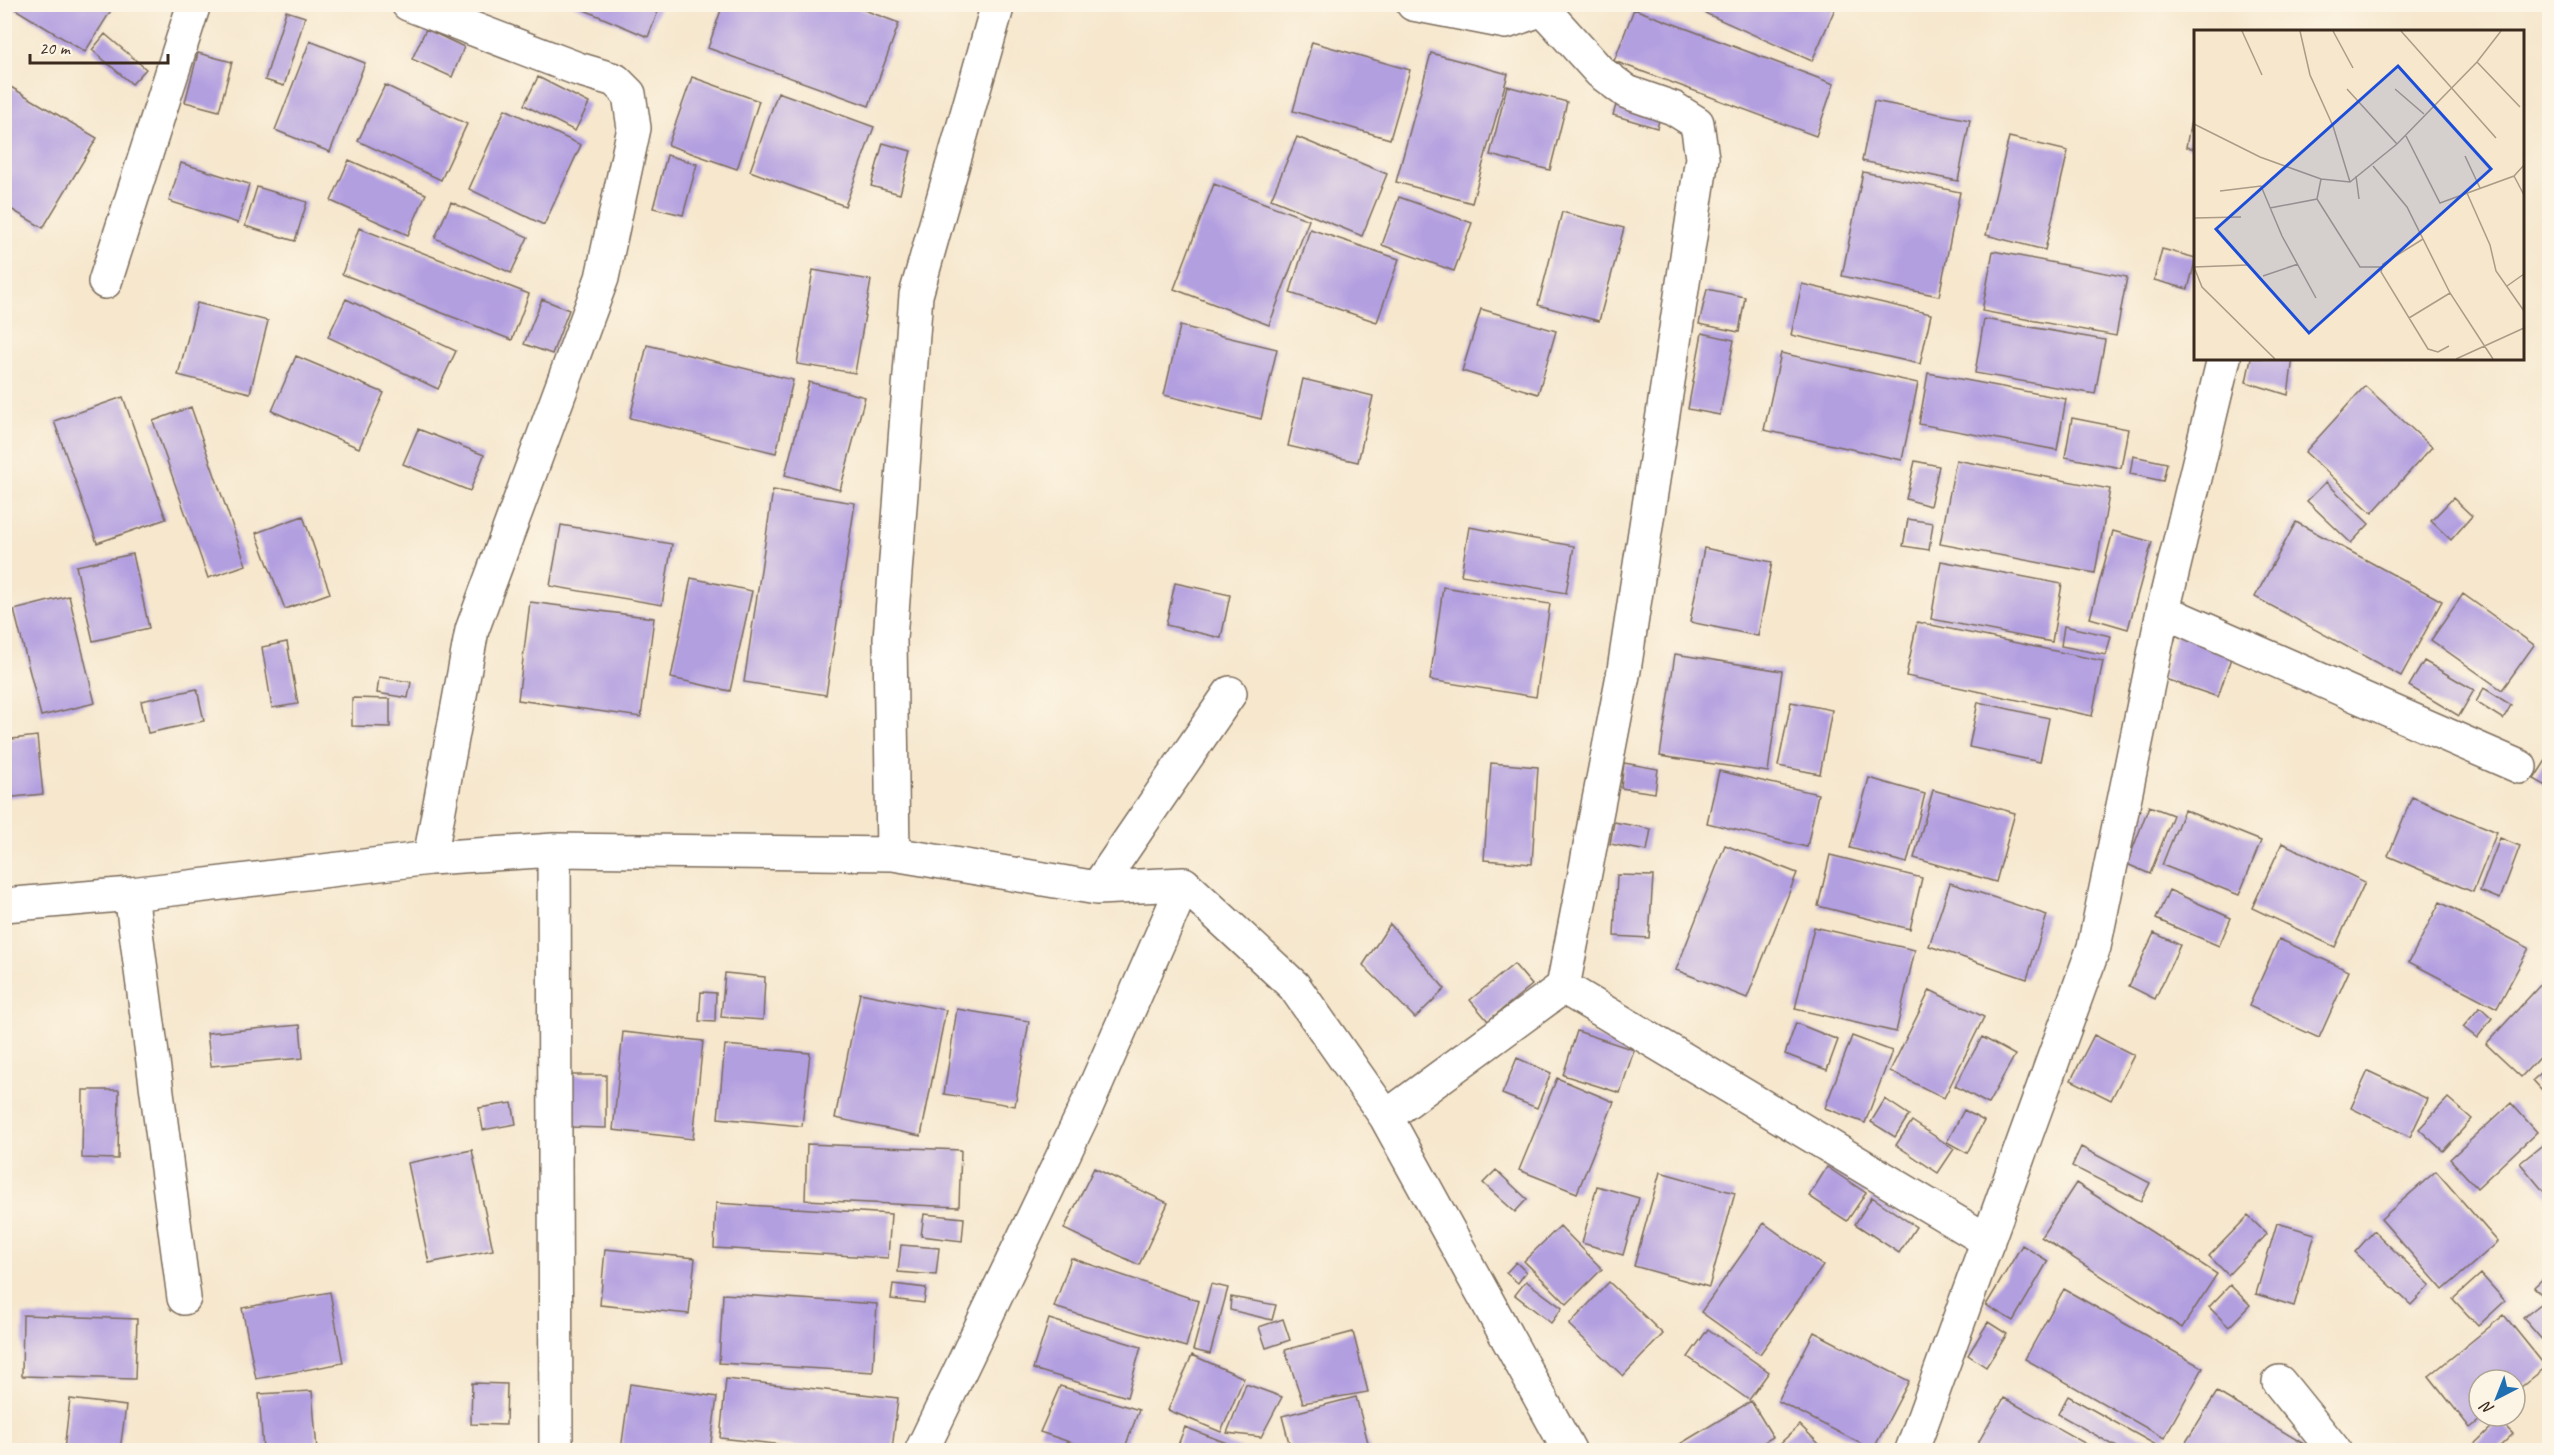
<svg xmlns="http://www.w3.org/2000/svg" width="2554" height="1455" font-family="Caveat,sans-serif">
<rect width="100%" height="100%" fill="#fcf5e5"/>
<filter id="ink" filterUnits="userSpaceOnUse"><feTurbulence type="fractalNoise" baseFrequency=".0167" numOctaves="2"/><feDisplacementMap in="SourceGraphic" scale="12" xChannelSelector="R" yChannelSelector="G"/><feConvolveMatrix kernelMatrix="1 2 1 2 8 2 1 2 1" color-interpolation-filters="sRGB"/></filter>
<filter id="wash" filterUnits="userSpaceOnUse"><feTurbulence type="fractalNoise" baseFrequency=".008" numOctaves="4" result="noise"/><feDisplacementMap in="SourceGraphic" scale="24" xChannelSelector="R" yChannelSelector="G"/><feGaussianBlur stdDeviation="1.35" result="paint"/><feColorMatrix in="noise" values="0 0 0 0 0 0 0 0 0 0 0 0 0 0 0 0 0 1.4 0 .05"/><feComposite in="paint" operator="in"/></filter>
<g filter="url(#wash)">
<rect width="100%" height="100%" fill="#f6e7cd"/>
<g id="blocks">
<path fill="#b29fe0" d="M 7,4 L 105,4 L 112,9 L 85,52 Z
M 570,4 L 661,4 L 648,37 Z
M 723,4 L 848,4 L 899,23 L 869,106 L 708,48 Z
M 1685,4 L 1837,4 L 1812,61 Z
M 1634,9 L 1834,84 L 1816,136 L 1614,61 Z
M 286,11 L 305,17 L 284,86 L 265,80 Z
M 426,29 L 464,47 L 452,77 L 412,59 Z
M 105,34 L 146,69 L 132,84 L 92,50 Z
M 310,41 L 365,63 L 330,152 L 275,130 Z
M 1312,42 L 1410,70 L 1390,139 L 1293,111 Z
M 198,53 L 232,62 L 219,111 L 185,102 Z
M 1431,53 L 1508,74 L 1472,203 L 1396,182 Z
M 538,77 L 589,103 L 575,131 L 524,105 Z
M 692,77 L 759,101 L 737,169 L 668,145 Z
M 4,83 L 97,138 L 43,228 L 4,205 Z
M 385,85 L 467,124 L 441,180 L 358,141 Z
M 1507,86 L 1567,102 L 1550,170 L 1490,155 Z
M 778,92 L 874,127 L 845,206 L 750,171 Z
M 1620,92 L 1663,106 L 1657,128 L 1613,115 Z
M 1874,101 L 1970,120 L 1958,181 L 1862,161 Z
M 505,109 L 581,145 L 544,225 L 469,189 Z
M 2191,121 L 2196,122 L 2196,149 L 2186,147 Z
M 1297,137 L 1387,174 L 1362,236 L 1271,199 Z
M 2009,137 L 2068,151 L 2045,250 L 1986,235 Z
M 883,143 L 911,151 L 900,194 L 871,186 Z
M 667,155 L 697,164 L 683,215 L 653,208 Z
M 349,160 L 426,194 L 408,235 L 331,201 Z
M 181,163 L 249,184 L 238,223 L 169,201 Z
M 1863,172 L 1960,192 L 1939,296 L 1842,276 Z
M 1214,184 L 1309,220 L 1269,325 L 1174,289 Z
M 257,187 L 307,202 L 295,241 L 245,226 Z
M 1399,197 L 1472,223 L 1454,271 L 1382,245 Z
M 451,202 L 528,237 L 511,273 L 435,238 Z
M 1562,212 L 1624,228 L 1599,321 L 1538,305 Z
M 359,228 L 529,294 L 512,340 L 342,274 Z
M 1310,229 L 1399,259 L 1377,322 L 1290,293 Z
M 2162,249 L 2196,258 L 2188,289 L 2154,280 Z
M 1993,251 L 2127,277 L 2116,336 L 1982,311 Z
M 813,270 L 871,280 L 855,373 L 797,364 Z
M 1802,284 L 1931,314 L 1920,364 L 1791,335 Z
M 1707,289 L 1745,297 L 1739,332 L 1699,324 Z
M 346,299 L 456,351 L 438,389 L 328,337 Z
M 542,299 L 569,310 L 552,354 L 524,344 Z
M 197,303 L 268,321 L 250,393 L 178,375 Z
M 1481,309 L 1556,331 L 1538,394 L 1462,371 Z
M 1984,319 L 2105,340 L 2095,394 L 1975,373 Z
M 1180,326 L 1277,349 L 1261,419 L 1164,395 Z
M 1702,333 L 1734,340 L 1720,415 L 1688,409 Z
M 647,345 L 793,380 L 776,453 L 630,418 Z
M 1781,353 L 1918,383 L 1902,460 L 1764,430 Z
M 296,356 L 384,393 L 359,448 L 272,411 Z
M 2251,358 L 2293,358 L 2288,395 L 2246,382 Z
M 1928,373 L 2066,399 L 2057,450 L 1919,424 Z
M 1303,379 L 1373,396 L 1358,462 L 1288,446 Z
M 809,382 L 865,397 L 840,490 L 785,475 Z
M 2365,386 L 2432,447 L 2372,513 L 2305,452 Z
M 123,397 L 166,519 L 97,543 L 54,421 Z
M 191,407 L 246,565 L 208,578 L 153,421 Z
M 2072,418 L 2128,429 L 2121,468 L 2065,457 Z
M 418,429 L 484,455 L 470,491 L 403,464 Z
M 2133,456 L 2167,463 L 2163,481 L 2130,474 Z
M 1956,460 L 2110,489 L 2095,573 L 1940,544 Z
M 1915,461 L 1939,466 L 1930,506 L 1906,499 Z
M 2326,482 L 2369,524 L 2351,543 L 2307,501 Z
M 773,490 L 855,503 L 826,695 L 744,682 Z
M 2453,498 L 2472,516 L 2451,540 L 2431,521 Z
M 303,516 L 330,593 L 285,609 L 256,533 Z
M 1908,519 L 1933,523 L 1929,550 L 1903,546 Z
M 2296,522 L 2442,601 L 2401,676 L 2255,597 Z
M 561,525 L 672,544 L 662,605 L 550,586 Z
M 1469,527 L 1574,546 L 1566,593 L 1461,575 Z
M 2113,531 L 2152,542 L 2128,629 L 2090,618 Z
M 1704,548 L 1772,562 L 1758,636 L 1690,622 Z
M 133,554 L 149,628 L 93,641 L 76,566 Z
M 1941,561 L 2062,584 L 2052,642 L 1931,619 Z
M 691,578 L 752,591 L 730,691 L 671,678 Z
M 1175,583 L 1230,595 L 1221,638 L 1166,625 Z
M 1443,587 L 1550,604 L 1536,697 L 1430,680 Z
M 2463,594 L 2534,645 L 2502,690 L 2431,640 Z
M 69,596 L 95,703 L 41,716 L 14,610 Z
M 530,602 L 654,618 L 641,717 L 518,700 Z
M 1917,622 L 2103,661 L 2092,716 L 1906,676 Z
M 2064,626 L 2111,636 L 2106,655 L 2061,646 Z
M 2179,627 L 2235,646 L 2218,697 L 2162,678 Z
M 287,642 L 298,704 L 272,708 L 262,647 Z
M 1675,654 L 1782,671 L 1768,772 L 1660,756 Z
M 2424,661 L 2474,690 L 2459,716 L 2409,686 Z
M 379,677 L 411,682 L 408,698 L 377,693 Z
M 2484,688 L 2511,705 L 2503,719 L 2476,702 Z
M 197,689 L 204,721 L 148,733 L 141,701 Z
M 352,698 L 390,699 L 390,727 L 352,726 Z
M 1791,702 L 1832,710 L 1820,774 L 1778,766 Z
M 1978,702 L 2049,718 L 2040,762 L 1969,747 Z
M 37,736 L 43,794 L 4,798 L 4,740 Z
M 2550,754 L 2550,788 L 2534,779 Z
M 1491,763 L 1538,767 L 1532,864 L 1484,860 Z
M 1624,763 L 1658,769 L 1655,793 L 1621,788 Z
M 1719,771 L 1818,794 L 1807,847 L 1707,823 Z
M 1869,778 L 1925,794 L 1907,863 L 1850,848 Z
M 1933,790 L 2015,813 L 1996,882 L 1914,858 Z
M 2412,797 L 2497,832 L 2473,892 L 2388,856 Z
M 2149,806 L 2173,815 L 2150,874 L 2127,864 Z
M 2184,810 L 2261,841 L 2239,895 L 2162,865 Z
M 1614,822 L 1651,829 L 1647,851 L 1610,844 Z
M 2500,838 L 2520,846 L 2500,899 L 2480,891 Z
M 2282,843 L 2365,882 L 2335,947 L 2252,908 Z
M 1725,845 L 1797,873 L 1747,998 L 1676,970 Z
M 1830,855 L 1922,878 L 1910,929 L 1818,906 Z
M 1617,875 L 1653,876 L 1649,938 L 1614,936 Z
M 1950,883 L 2047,915 L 2027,979 L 1929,946 Z
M 2169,890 L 2231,918 L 2219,946 L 2156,919 Z
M 2440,902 L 2529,948 L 2497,1008 L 2409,962 Z
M 1390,924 L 1445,989 L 1415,1018 L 1363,965 Z
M 1814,927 L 1915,950 L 1896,1032 L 1795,1009 Z
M 2154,933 L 2180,945 L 2155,999 L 2129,986 Z
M 2279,939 L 2349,971 L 2319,1038 L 2249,1006 Z
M 1514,964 L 1532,985 L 1488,1021 L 1470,1000 Z
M 725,973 L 765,977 L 763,1020 L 721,1017 Z
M 2543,982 L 2550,988 L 2550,1046 L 2521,1077 L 2486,1044 Z
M 1930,990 L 1984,1017 L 1944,1098 L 1890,1071 Z
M 701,992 L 716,993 L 715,1022 L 699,1021 Z
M 860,993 L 946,1010 L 921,1136 L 835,1118 Z
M 2480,1007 L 2492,1018 L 2477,1038 L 2463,1027 Z
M 957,1009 L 1029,1021 L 1015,1106 L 944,1094 Z
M 1796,1023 L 1838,1040 L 1827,1070 L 1785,1054 Z
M 300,1025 L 303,1058 L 211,1066 L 207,1033 Z
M 1577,1031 L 1634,1050 L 1620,1093 L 1563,1075 Z
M 623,1032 L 703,1041 L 693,1139 L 613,1130 Z
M 2094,1035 L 2134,1055 L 2111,1100 L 2071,1080 Z
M 1852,1036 L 1892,1051 L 1865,1123 L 1825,1108 Z
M 1982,1037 L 2015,1055 L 1988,1104 L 1955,1086 Z
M 725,1045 L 810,1053 L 802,1126 L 718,1118 Z
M 1517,1058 L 1551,1073 L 1537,1108 L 1502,1094 Z
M 2550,1065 L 2550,1099 L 2533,1080 Z
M 2368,1071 L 2428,1099 L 2410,1137 L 2351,1108 Z
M 569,1075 L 606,1075 L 606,1128 L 569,1127 Z
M 1557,1078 L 1614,1102 L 1577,1193 L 1519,1170 Z
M 83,1090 L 119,1090 L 118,1159 L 82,1158 Z
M 2448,1098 L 2472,1119 L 2443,1151 L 2419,1129 Z
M 1885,1099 L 1909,1115 L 1895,1137 L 1871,1122 Z
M 512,1103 L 516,1124 L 483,1130 L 479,1108 Z
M 2511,1103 L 2537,1132 L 2477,1188 L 2450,1159 Z
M 1964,1110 L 1984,1121 L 1967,1153 L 1947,1142 Z
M 1912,1121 L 1954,1149 L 1938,1173 L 1896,1145 Z
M 2550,1139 L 2550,1199 L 2520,1163 Z
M 807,1144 L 961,1150 L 959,1207 L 805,1200 Z
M 2081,1147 L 2150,1183 L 2141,1201 L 2072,1166 Z
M 472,1150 L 493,1250 L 429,1263 L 408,1163 Z
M 1827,1167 L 1866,1193 L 1847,1221 L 1809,1196 Z
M 1094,1168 L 1168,1203 L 1139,1265 L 1064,1229 Z
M 1496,1170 L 1527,1199 L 1515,1212 L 1483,1183 Z
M 2436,1171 L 2498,1242 L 2443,1290 L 2381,1219 Z
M 1660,1172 L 1735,1193 L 1709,1287 L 1634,1266 Z
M 2076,1183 L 2217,1274 L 2182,1328 L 2041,1237 Z
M 1597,1186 L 1639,1198 L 1623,1255 L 1582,1243 Z
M 1872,1197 L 1916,1227 L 1899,1253 L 1855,1224 Z
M 716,1203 L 891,1214 L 888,1258 L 714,1248 Z
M 924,1214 L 964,1218 L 962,1241 L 921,1236 Z
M 2248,1216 L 2267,1234 L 2228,1275 L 2209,1256 Z
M 1764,1223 L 1823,1266 L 1760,1354 L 1701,1312 Z
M 2277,1223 L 2315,1234 L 2294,1306 L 2256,1294 Z
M 1560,1226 L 1602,1269 L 1567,1304 L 1524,1261 Z
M 2374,1231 L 2430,1285 L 2411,1305 L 2355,1252 Z
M 901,1245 L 939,1248 L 936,1275 L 898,1272 Z
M 2022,1245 L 2048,1261 L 2013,1321 L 1986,1305 Z
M 605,1249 L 695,1258 L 689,1314 L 600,1305 Z
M 1071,1258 L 1199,1301 L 1186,1347 L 1054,1307 Z
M 1516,1262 L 1526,1272 L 1518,1283 L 1506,1273 Z
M 2550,1272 L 2550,1303 L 2534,1287 Z
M 2481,1274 L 2505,1301 L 2478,1326 L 2453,1299 Z
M 1526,1281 L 1562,1308 L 1551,1323 L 1515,1295 Z
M 1609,1282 L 1663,1334 L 1623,1376 L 1569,1325 Z
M 893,1284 L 926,1288 L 924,1303 L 891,1299 Z
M 1211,1284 L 1228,1288 L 1210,1354 L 1193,1350 Z
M 2230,1285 L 2250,1305 L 2229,1327 L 2209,1307 Z
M 2064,1289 L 2203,1368 L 2164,1438 L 2025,1359 Z
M 330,1292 L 343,1363 L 256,1379 L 242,1308 Z
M 723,1294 L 877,1304 L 873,1372 L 719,1363 Z
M 1231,1297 L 1276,1305 L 1272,1320 L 1230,1310 Z
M 2542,1303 L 2550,1312 L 2550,1337 L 2544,1342 L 2523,1318 Z
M 23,1315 L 137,1319 L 135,1379 L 22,1376 Z
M 2504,1315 L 2546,1367 L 2515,1392 L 2515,1380 L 2479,1380 L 2479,1416 L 2485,1416 L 2470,1428 L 2429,1376 Z
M 1049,1319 L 1141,1347 L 1127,1397 L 1033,1369 Z
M 1283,1319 L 1290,1340 L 1266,1348 L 1259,1327 Z
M 1988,1322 L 2007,1334 L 1986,1367 L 1968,1355 Z
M 1708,1329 L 1769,1372 L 1749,1400 L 1688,1357 Z
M 1353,1332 L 1368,1392 L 1303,1403 L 1285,1350 Z
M 1814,1332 L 1909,1381 L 1873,1450 L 1778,1401 Z
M 1192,1355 L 1244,1378 L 1221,1432 L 1168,1410 Z
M 726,1379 L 898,1398 L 892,1450 L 830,1450 L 720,1438 Z
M 472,1383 L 507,1384 L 506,1425 L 471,1424 Z
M 630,1384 L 717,1397 L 710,1450 L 621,1450 Z
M 1246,1384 L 1282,1397 L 1261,1437 L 1227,1433 Z
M 1060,1386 L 1139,1410 L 1124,1450 L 1093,1450 L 1040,1432 Z
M 312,1391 L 317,1450 L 263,1450 L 259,1394 Z
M 2217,1392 L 2314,1450 L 2181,1450 Z
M 2068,1396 L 2165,1450 L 2122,1450 L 2058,1414 Z
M 1356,1397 L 1370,1450 L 1291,1450 L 1282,1416 Z
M 2004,1398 L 2097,1450 L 1974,1450 Z
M 70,1399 L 126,1406 L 120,1450 L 64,1450 Z
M 1751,1401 L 1773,1437 L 1751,1450 L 1670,1450 Z
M 2499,1420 L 2513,1434 L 2496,1450 L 2468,1450 Z
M 1800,1425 L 1825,1450 L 1773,1450 Z
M 1185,1427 L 1245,1450 L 1176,1450 Z"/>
</g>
</g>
<g filter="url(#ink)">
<use href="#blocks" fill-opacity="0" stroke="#7c6c5b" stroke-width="1.5"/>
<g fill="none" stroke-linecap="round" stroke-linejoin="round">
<g stroke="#7c6c5b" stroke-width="36">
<path id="minor" d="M 408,4 L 578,69 L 615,80 L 629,94 L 634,128 L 602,278 L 472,630 L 430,858
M 1413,4 L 1506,22 L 1543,9 L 1546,4
M 1543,9 L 1600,72 L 1627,92 L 1673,108 L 1697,123 L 1702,158 L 1624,670 L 1563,987
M 105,282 L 194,4
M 2163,611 L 2520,767
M 554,850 L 556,1450
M 893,854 L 890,639 L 916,295 L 998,4
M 1097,888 L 1230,693
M 131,894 L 184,1298
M 4,905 L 131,894 L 430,858 L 554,850 L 893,854 L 1097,888 L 1184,884 L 1294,986 L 1386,1117 L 1569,1450
M 1386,1117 L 1563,987 L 1988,1241
M 2279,1382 L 2334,1450
M 922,1450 L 1084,1112 L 1184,884
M 1912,1450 L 2094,947 L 2163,611 L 2224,358"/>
</g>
<use href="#minor" stroke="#fff" stroke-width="33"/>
</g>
</g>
<g transform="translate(2194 30)">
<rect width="330" height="330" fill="#f6e7cd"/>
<path fill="none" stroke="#ab9b87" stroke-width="1.5" d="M 48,1 L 68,45M 106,1 L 116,45 L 139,96 L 156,152M 139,1 L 159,38M 207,1 L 302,108M 283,32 L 326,77M 153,59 L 203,114M 201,59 L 230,84M 0,94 L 66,127 L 127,149 L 156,152 L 203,114 L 283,32 L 307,1M 212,106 L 246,173 L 320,146 L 330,135M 271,126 L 286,158M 179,136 L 213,177 L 256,263 L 299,329M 162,146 L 165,169M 320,146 L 330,165M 26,161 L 67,156 L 88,206 L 122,268M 273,163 L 296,215 L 302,241 L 330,281M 123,169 L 166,237 L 187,237M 76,178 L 123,169 L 127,149M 0,188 L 47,187M 229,209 L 189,234 L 187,242 L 234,319 L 244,322 L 255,316M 0,237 L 8,257 L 81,329M 0,237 L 53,235M 69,246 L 104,234M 313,256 L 330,244M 215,288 L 256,263M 262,329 L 330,298"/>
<path fill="#1d4ed8" fill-opacity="0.15" stroke="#1d4ed8" stroke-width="3" d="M 204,36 L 297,139 L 115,303 L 22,199 Z"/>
<rect width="330" height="330" fill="none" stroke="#3b2a1e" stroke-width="3"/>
</g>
<rect width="2554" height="1455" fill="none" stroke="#fcf5e5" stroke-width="24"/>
<g transform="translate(2497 1398) rotate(222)"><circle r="28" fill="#fcf5e5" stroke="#afa495" stroke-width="1.5"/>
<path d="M0-4.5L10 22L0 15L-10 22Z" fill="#1f6fb2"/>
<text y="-9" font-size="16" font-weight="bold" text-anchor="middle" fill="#3b2a1e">N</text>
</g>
<path d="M30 54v9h138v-9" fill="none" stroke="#3b2a1e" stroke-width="3"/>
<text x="39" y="54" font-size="18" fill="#3b2a1e" stroke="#fcf5e5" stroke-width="4.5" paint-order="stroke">20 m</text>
</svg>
